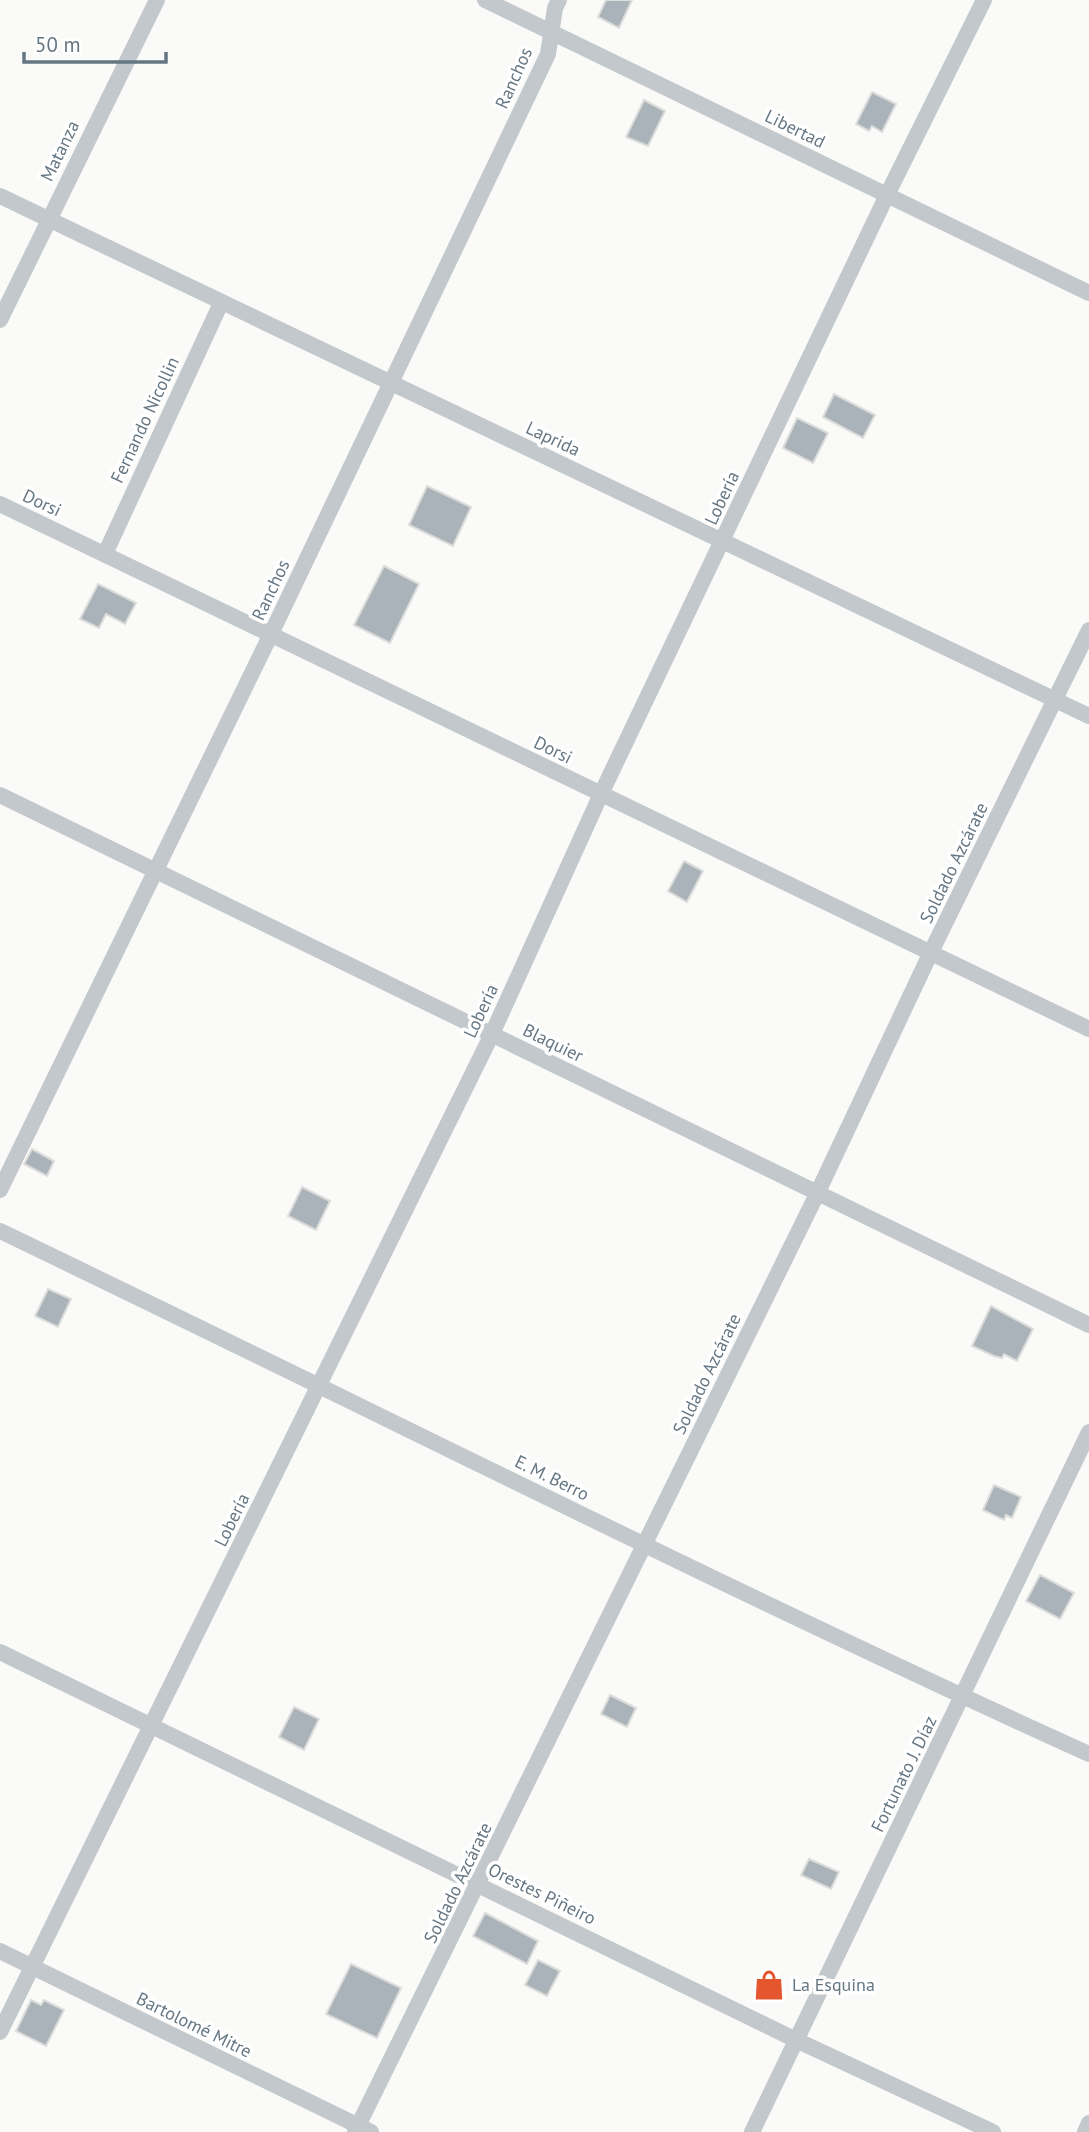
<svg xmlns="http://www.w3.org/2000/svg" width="1089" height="2132" font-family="'PT Sans',sans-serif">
<rect width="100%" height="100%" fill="#fafaf8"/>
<path fill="#aab3b9" stroke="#dcdcda" stroke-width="2" d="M 606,0 L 632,0 L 619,28 L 598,17 Z
M 872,92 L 896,104 L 882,132 L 872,126 L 869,131 L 856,124 Z
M 644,100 L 665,111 L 648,146 L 626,137 Z
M 834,394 L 875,415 L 863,438 L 823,417 Z
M 797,418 L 828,433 L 813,463 L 783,448 Z
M 427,486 L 471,507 L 453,546 L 409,525 Z
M 384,566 L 419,584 L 390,643 L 354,625 Z
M 98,584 L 136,603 L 125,624 L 106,614 L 99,628 L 80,619 Z
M 684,861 L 703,871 L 687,902 L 668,891 Z
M 32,1149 L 54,1161 L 47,1176 L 24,1164 Z
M 302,1187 L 330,1201 L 316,1230 L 288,1216 Z
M 48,1289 L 71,1299 L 58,1327 L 35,1316 Z
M 991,1306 L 1033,1329 L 1017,1361 L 1004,1354 L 1002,1358 L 994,1356 L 972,1346 Z
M 994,1485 L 1021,1497 L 1012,1518 L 1006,1515 L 1004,1520 L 983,1510 Z
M 1040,1575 L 1074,1593 L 1060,1619 L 1026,1601 Z
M 610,1695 L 636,1708 L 627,1727 L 601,1714 Z
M 294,1707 L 319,1719 L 304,1750 L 279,1737 Z
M 809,1859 L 839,1872 L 831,1889 L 801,1875 Z
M 485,1913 L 538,1941 L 527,1964 L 473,1936 Z
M 538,1960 L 560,1971 L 547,1996 L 525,1985 Z
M 351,1964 L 401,1988 L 377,2038 L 326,2014 Z
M 31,2000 L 41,2005 L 44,2000 L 64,2010 L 46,2046 L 16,2031 Z"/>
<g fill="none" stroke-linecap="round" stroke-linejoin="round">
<path stroke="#c3c8cc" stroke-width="16" d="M 485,0 L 1089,293
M 0,196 L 1089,716
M 0,320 L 157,0
M 0,504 L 1089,1029
M 105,554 L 221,303
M 0,795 L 1089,1325
M 0,1190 L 270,636 L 548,54 L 555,8 L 559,0
M 0,1231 C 363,1405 722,1588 1089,1754
M 0,1652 L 796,2040 L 993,2132
M 0,1951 L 371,2132
M 0,2032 L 492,1034 L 601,794 L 887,195 L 984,0
M 355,2132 L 817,1194 L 931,952 L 1089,630
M 752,2132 L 1089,1432
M 1085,2132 L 1089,2123"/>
</g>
<defs>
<g id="shop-bare" transform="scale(2.415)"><path d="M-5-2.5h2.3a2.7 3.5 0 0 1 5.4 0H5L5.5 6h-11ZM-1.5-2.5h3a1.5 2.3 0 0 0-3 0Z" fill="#e4572e" stroke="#fff" stroke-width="2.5" paint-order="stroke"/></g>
</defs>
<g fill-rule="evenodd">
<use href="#shop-bare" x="769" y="1985"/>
</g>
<g text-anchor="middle" stroke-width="7" stroke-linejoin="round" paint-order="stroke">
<g font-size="18" fill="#657683" stroke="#fff">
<text transform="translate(514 78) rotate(-66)" y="6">Ranchos</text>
<text transform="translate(795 129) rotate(26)" y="6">Libertad</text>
<text transform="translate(60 151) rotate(-64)" y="6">Matanza</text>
<text transform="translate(145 420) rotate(-65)" y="6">Fernando Nicollin</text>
<text transform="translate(553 439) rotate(25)" y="6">Laprida</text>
<text transform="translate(722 498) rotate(-65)" y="6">Lobería</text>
<text transform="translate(42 503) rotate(25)" y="6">Dorsi</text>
<text transform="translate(271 590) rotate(-65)" y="6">Ranchos</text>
<text transform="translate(553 750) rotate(26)" y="6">Dorsi</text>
<text transform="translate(954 863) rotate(-64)" y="6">Soldado Azcárate</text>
<text transform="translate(481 1011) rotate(-65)" y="6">Lobería</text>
<text transform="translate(553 1043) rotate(26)" y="6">Blaquier</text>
<text transform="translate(707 1374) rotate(-64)" y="6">Soldado Azcárate</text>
<text transform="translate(552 1478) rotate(26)" y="6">E. M. Berro</text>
<text transform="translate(232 1520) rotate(-64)" y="6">Lobería</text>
<text transform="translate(904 1774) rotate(-64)" y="6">Fortunato J. Díaz</text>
<text transform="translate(458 1883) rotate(-64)" y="6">Soldado Azcárate</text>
<text transform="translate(542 1894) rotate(26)" y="6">Orestes Piñeiro</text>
<text transform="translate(194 2025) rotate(26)" y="6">Bartolomé Mitre</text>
</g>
<g font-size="18" fill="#657683" stroke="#fff" text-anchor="start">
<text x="792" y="1991">La Esquina</text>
</g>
</g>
<path d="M24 52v10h142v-10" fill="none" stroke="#657683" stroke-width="3.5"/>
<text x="35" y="52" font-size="21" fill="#657683" stroke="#ffffff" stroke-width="5" paint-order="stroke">50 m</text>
</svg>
